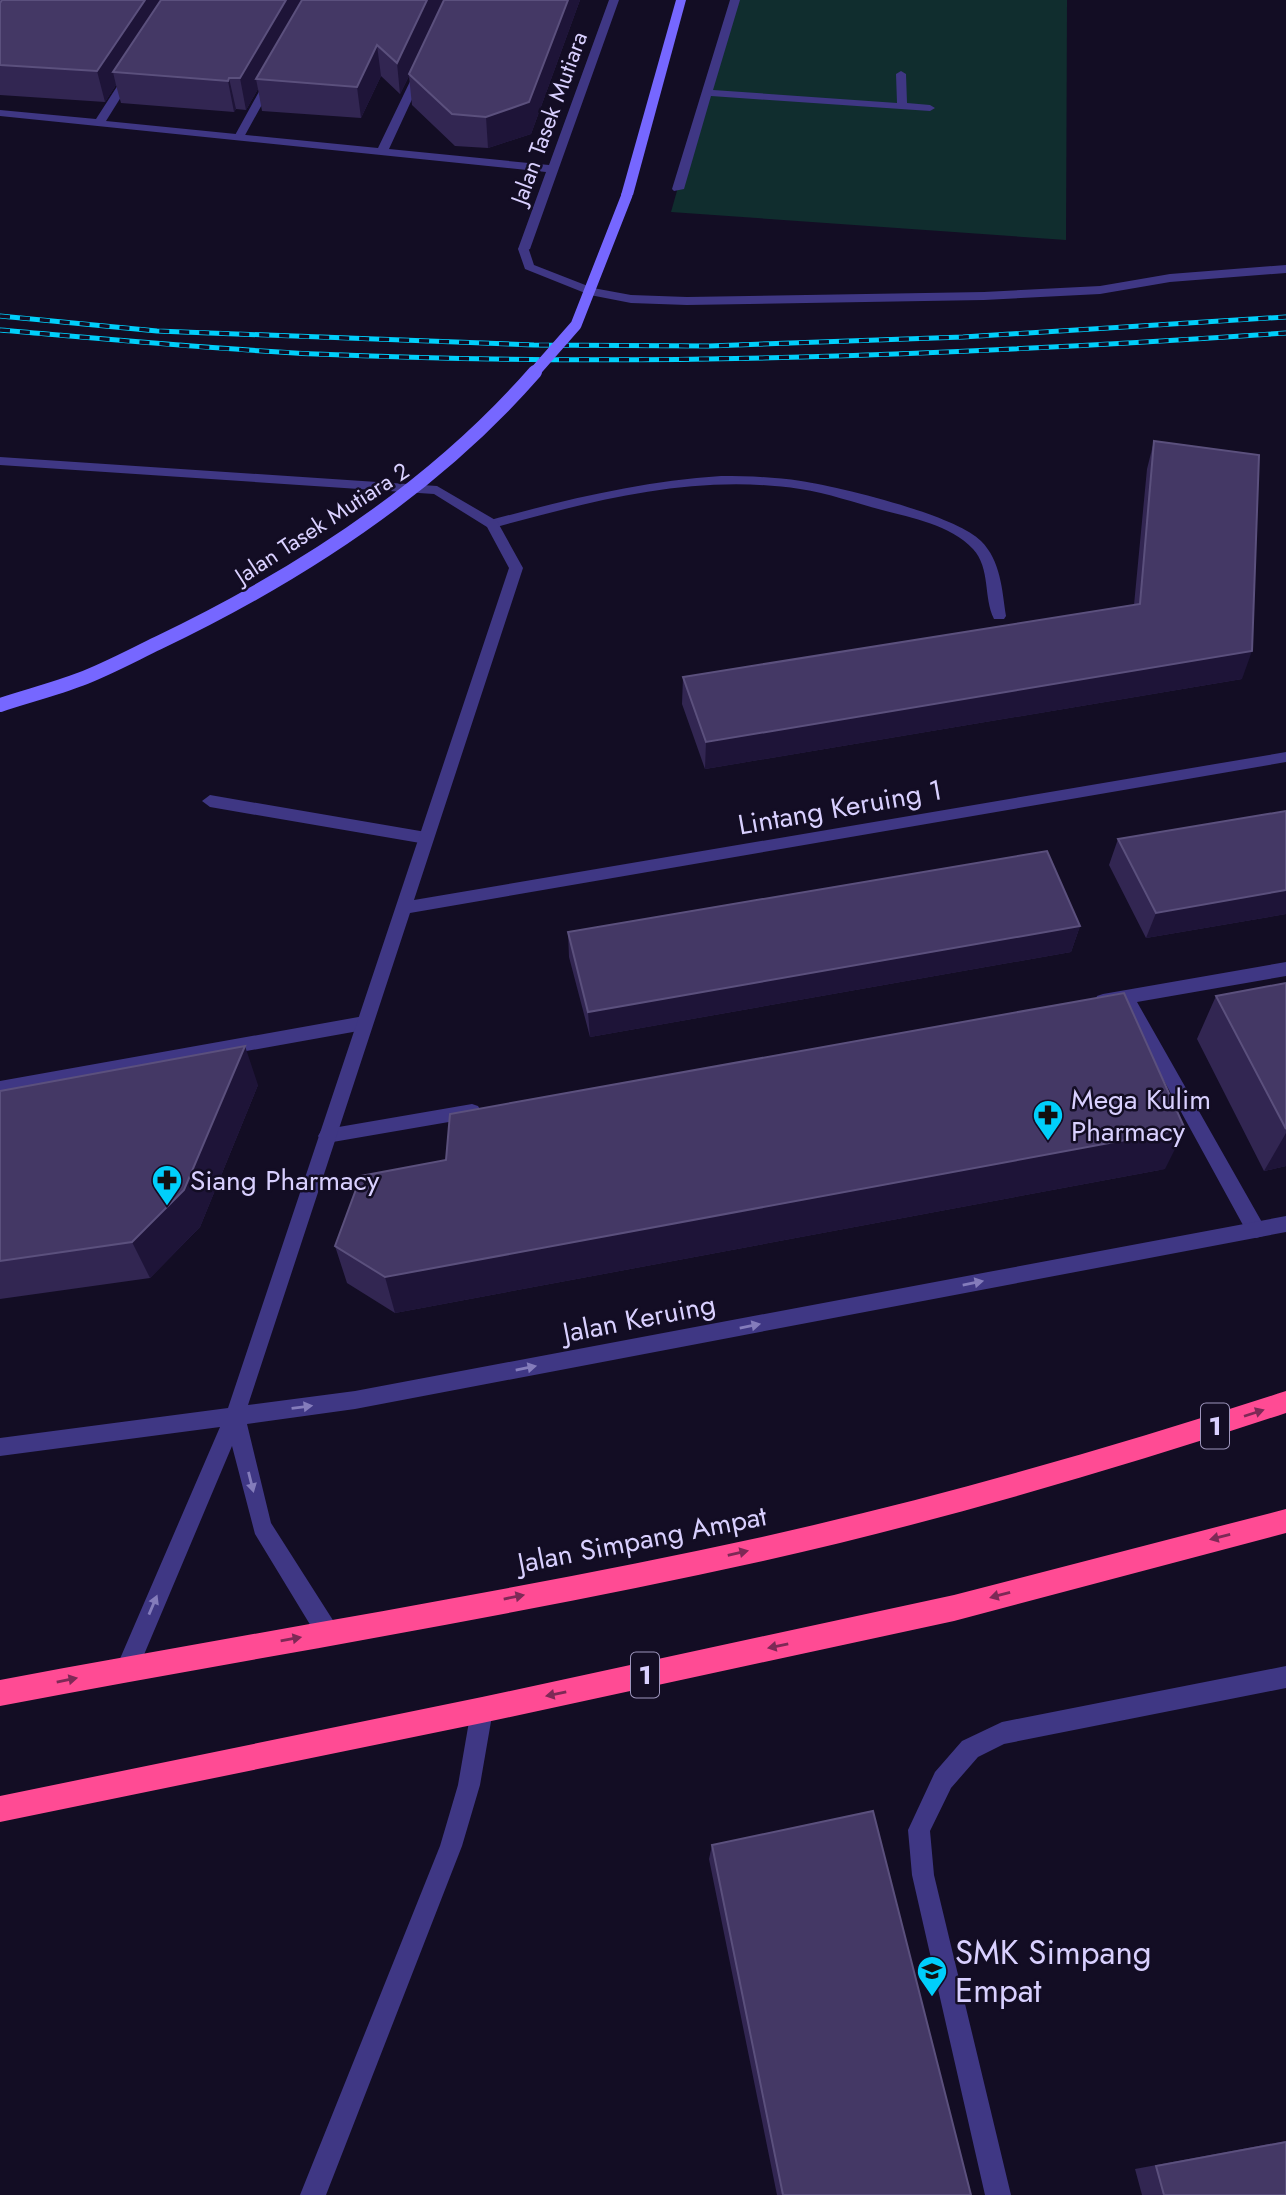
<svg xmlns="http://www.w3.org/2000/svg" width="1286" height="2195" font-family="Jost,sans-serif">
<rect width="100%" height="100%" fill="#130d24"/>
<path fill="#102d2e" d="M 731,0 L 1067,0 L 1066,240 L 671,212 Z"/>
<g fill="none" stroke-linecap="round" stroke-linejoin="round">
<path fill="#3f3784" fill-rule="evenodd" d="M 730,0 L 740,0 L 713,90 L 897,103 L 896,74 L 901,71 L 906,74 L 907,103 L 930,105 L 935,108 L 930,111 L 711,96 L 684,189 L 674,191 L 672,189 Z
M 267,77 L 276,79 L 244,137 L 235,139 L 234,137 Z
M 520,247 L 528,247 L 534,265 L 593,288 L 631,295 L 687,297 L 984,292 L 1100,286 L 1170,274 L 1286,265 L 1286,273 L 1170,282 L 1100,294 L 984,300 L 687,305 L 631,303 L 590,295 L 525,269 L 518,249 Z
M 721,476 C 748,476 774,477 801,481 C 840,487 956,515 981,541 C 1001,561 1002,590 1006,616 L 1004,619 L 994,619 C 983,597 991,569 973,549 C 951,525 912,518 882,510 C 855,503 828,493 800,489 C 694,473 593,501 492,528 L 485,524 L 487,521 C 565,500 641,481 721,476 Z
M 210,795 L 426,832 L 434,838 L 426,844 L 210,807 L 202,801 Z
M 1286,962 L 1286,976 L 1137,1002 L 1263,1224 L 1265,1230 L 1263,1236 L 1256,1238 L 1249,1236 L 1122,1004 L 1103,1008 L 1097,1006 L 1095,1001 L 1097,996 L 1103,994 Z
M 364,1016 L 370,1018 L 372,1023 L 370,1028 L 364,1030 L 0,1095 L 0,1081 Z
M 472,1104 L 478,1106 L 481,1111 L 478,1116 L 472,1118 L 327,1143 L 321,1141 L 318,1136 L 321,1131 L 327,1129 Z
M 1286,1666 L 1286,1688 L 1004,1744 L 978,1757 L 951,1788 L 930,1831 L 934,1875 L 1011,2195 L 985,2195 L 912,1875 L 908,1830 L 935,1772 L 962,1741 L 1002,1722 Z"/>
<path fill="#3f3784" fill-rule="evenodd" d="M 609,0 L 619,0 L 530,249 L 524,252 L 518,249 L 546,172 L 0,116 L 0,110 L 96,119 L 127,71 L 131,70 L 136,73 L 106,121 L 378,148 L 416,69 L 421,66 L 426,69 L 389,149 L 549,165 Z
M 0,457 L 437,486 L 497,521 L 523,568 L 414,900 L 1286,752 L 1286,762 L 410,913 L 248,1405 L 355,1391 L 1286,1216 L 1286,1232 L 355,1409 L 247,1424 L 271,1523 L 336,1625 L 339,1633 L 336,1641 L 328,1644 L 320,1641 L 255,1534 L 232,1446 L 135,1676 L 127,1679 L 119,1676 L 116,1668 L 220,1427 L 0,1456 L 0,1438 L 228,1408 L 509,568 L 487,527 L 434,494 L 0,465 Z
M 482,1699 L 490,1702 L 493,1710 L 480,1785 L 462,1846 L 326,2195 L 300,2195 L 440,1846 L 458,1785 L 471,1710 L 474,1702 Z"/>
<path fill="#7667ff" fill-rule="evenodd" d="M 676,0 L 686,0 L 633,195 L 623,197 L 621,195 Z"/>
<path fill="#ff4b94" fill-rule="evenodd" d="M 1286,1391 L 1286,1413 C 1114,1470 940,1521 763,1561 C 510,1617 254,1658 0,1706 L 0,1680 C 254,1632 510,1592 762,1537 C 940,1497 1114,1447 1286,1391 Z
M 1286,1509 L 1286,1533 L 954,1621 L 482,1723 L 0,1822 L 0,1796 L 482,1697 L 954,1595 Z"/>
<g stroke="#00cffb" stroke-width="5">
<path id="rail" d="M 0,316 L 157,331 L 534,345 L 709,346 L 963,337 L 1286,317
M 0,330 C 105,339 211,349 316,354 C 640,368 963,355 1286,333"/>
</g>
<use href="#rail" stroke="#130d24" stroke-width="3.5" stroke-dasharray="10" stroke-linecap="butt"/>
<path stroke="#7667ff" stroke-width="11" d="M 533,374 L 576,325 L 627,195"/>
<path stroke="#7667ff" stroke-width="14" d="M 0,705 C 27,696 55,689 81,679 C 107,669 133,655 158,643 C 298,576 432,490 535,372"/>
</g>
<path fill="#322652" d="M 0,0 L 580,0 L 531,134 L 488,148 L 455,146 L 412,105 L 409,76 L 400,94 L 381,76 L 361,118 L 262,111 L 258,89 L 246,110 L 236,109 L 234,112 L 121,103 L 116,85 L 105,102 L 0,95 Z
M 1154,441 L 1242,679 L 705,769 L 682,704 L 683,677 L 1134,605 L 1147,469 Z
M 1286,811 L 1286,914 L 1146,938 L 1109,865 L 1118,839 Z
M 1080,926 L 1071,952 L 590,1037 L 569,957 L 568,932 Z
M 1286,983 L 1286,1166 L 1264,1171 L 1197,1039 L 1216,996 Z
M 258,1085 L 200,1227 L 150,1278 L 0,1299 L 0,1091 Z
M 1165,1169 L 395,1313 L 347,1283 L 335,1246 Z
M 712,1845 L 971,2195 L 777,2195 L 709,1859 Z
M 1286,2141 L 1286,2195 L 1142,2195 L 1135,2169 Z"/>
<path fill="#1e1438" d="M 145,0 L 172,0 L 113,72 L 116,85 L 105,102 L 97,71 Z
M 286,0 L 308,0 L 256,79 L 258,89 L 246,110 L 240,78 Z
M 427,0 L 445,0 L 409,74 L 409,76 L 400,94 L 397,63 Z
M 568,0 L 580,0 L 531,134 L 488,148 L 486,117 Z
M 377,45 L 381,76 L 361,118 L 357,87 Z
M 229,78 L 236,109 L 234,112 L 228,81 Z
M 1252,651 L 1242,679 L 705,769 L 706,742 Z
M 1286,890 L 1286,914 L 1146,938 L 1156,913 Z
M 1080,926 L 1071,952 L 590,1037 L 588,1012 Z
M 245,1046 L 258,1085 L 200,1227 L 150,1278 L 132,1242 Z
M 1185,1129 L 1165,1169 L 395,1313 L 385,1277 Z
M 1286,1133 L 1286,1166 L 1264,1171 Z"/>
<path fill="#443865" stroke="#5b507d" stroke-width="2" d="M 2,0 L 145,0 L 97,71 L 0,65 L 0,3 Z
M 161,0 L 286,0 L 240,78 L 229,78 L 228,81 L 113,72 Z
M 302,0 L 427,0 L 397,63 L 377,45 L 357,87 L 256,79 Z
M 444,0 L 568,0 L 529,102 L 486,117 L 452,114 L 409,74 Z
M 1154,441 L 1259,455 L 1252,651 L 706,742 L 683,677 L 1140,604 Z
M 1286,811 L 1286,890 L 1156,913 L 1118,839 Z
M 1047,851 L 1080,926 L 588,1012 L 568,932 Z
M 1286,983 L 1286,1129 L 1216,996 Z
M 1124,993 L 1185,1129 L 385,1277 L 335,1246 L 361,1176 L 446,1160 L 450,1114 Z
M 245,1046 L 184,1190 L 132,1242 L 0,1261 L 0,1091 Z
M 873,1811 L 971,2195 L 783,2195 L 712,1845 Z
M 1286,2142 L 1286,2195 L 1164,2195 L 1156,2166 Z"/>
<defs><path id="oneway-solid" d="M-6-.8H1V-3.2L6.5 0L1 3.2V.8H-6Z" transform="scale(1.75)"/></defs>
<g fill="#847cbb">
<use href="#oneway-solid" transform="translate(973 1283) rotate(-11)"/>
<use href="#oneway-solid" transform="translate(750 1326) rotate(-11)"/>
<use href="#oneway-solid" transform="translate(526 1368) rotate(-11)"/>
<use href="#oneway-solid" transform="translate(302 1407) rotate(-7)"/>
<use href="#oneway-solid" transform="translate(251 1482) rotate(76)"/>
<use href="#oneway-solid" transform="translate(153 1605) rotate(-67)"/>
</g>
<g fill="#7d2956">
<use href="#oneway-solid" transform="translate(1254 1413) rotate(-18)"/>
<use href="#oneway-solid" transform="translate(1220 1537) rotate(166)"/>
<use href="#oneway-solid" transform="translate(738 1553) rotate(-13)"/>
<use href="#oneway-solid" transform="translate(1000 1595) rotate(165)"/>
<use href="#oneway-solid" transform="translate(514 1597) rotate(-11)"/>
<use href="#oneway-solid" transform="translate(291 1639) rotate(-10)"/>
<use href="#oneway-solid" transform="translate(778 1646) rotate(168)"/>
<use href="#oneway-solid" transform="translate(67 1680) rotate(-11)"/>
<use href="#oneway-solid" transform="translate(556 1694) rotate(168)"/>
</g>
<defs>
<g id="pharmacy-pin" transform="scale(1.575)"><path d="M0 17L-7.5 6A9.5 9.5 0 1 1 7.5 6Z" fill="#00cffb" stroke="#130d24"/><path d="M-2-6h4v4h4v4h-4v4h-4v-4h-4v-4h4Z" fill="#111"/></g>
<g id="school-pin" transform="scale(1.575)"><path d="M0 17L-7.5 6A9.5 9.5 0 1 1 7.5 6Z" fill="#00cffb" stroke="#130d24"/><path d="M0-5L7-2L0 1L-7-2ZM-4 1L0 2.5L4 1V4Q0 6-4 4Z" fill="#111"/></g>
</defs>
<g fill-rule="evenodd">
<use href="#pharmacy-pin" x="1048" y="1115"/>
<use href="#pharmacy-pin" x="167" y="1180"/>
<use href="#school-pin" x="932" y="1971"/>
</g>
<g text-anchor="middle" stroke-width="5" stroke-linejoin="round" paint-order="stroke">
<g font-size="23" fill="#d9d0ff" stroke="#130d24">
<text transform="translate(549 118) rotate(-70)" y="8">Jalan Tasek Mutiara</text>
<text transform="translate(322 523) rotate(-33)" y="8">Jalan Tasek Mutiara 2</text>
</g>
<g fill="#130d24" stroke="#9e96bd" stroke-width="2">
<rect x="1201" y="1403.5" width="28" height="45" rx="5"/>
<rect x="631" y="1652.5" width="28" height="45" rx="5"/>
</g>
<g font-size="26" font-weight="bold" fill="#d9d0ff">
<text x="1215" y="1435">1</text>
<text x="645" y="1684">1</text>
</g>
<g font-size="28" fill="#d9d0ff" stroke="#130d24">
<text transform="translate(840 807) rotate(-10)" y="10">Lintang Keruing 1</text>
<text transform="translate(639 1318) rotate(-11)" y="10">Jalan Keruing</text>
<text transform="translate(642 1539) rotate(-11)" y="10">Jalan Simpang Ampat</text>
</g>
<g font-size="28" fill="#d9d0ff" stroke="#130d24" text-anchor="start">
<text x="1071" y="1109">Mega Kulim<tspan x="1071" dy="32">Pharmacy</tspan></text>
<text x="190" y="1190">Siang Pharmacy</text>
</g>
<g font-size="33" fill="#d9d0ff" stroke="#130d24" text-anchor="start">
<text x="955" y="1964">SMK Simpang<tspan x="955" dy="38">Empat</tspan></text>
</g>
</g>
</svg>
